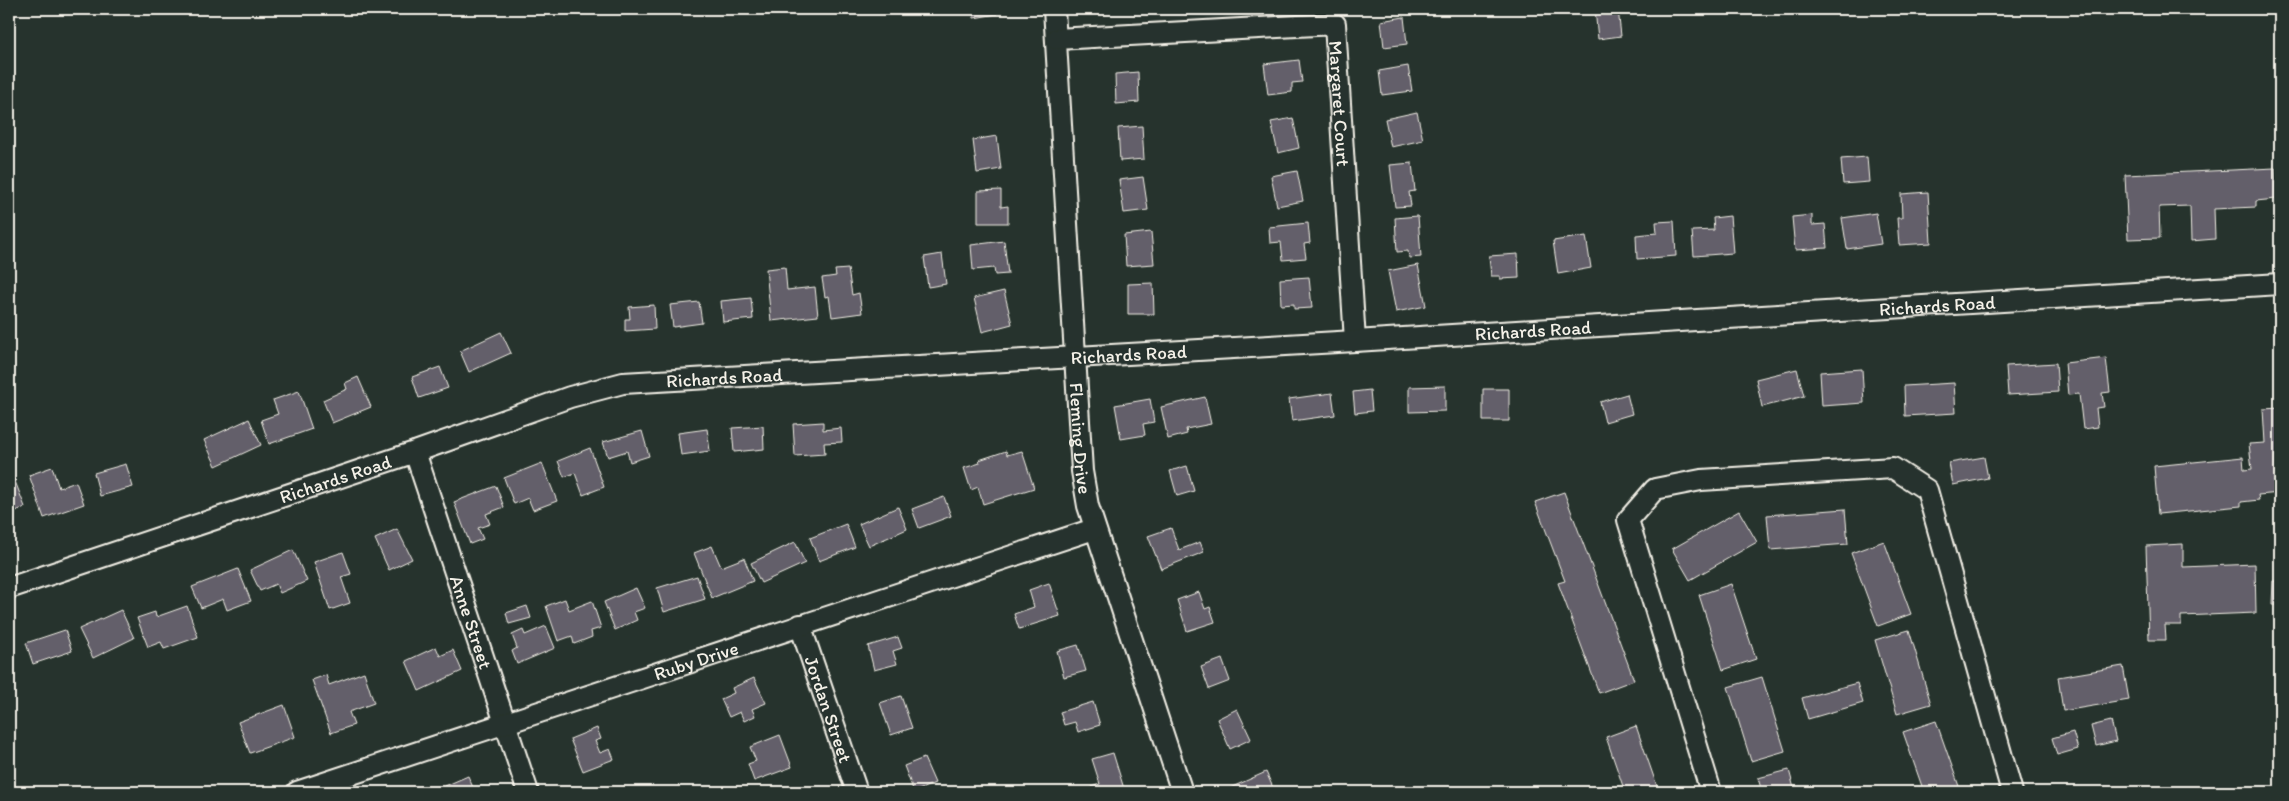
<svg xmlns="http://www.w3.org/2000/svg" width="2289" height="801" font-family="Itim,sans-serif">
<rect width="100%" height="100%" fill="#26332d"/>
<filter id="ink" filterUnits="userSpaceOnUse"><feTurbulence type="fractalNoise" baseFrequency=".02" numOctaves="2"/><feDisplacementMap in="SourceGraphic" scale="10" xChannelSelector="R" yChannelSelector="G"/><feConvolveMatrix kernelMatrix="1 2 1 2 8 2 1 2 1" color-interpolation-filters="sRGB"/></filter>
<g filter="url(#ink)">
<path fill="#645f6a" stroke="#f4f1e8" d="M 972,9 L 996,9 L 997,14 L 974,18 Z
M 1595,9 L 1618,9 L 1621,36 L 1598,39 Z
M 1404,17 L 1407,44 L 1384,47 L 1381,21 Z
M 1299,60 L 1302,82 L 1292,83 L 1292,92 L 1268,95 L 1264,64 Z
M 1408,66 L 1412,91 L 1382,95 L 1379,71 Z
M 1138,72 L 1139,102 L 1116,104 L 1115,74 Z
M 1417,112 L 1423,140 L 1391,147 L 1385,119 Z
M 1293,118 L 1299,148 L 1278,153 L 1271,122 Z
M 1142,126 L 1144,159 L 1120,161 L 1118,128 Z
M 997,136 L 1001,169 L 977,173 L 973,140 Z
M 1867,157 L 1869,182 L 1843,184 L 1841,159 Z
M 1412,163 L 1415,191 L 1409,192 L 1411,206 L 1395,207 L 1390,165 Z
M 2275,168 L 2276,199 L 2256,201 L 2256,207 L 2214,209 L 2215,239 L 2191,241 L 2190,206 L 2159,207 L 2160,238 L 2128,239 L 2125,175 Z
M 1297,171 L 1303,201 L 1277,206 L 1271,176 Z
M 1143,177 L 1148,210 L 1124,213 L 1119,180 Z
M 1001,190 L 1001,207 L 1008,206 L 1008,223 L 978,223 L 978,191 Z
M 1928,192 L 1931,243 L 1899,245 L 1897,218 L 1902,218 L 1901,194 Z
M 1876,213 L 1881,244 L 1847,249 L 1842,218 Z
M 1812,215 L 1812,225 L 1825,224 L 1827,248 L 1795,250 L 1792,217 Z
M 1418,216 L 1421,257 L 1409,258 L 1408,251 L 1397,252 L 1395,218 Z
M 1730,216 L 1733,253 L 1694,256 L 1692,231 L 1714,230 L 1713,218 Z
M 1674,221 L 1676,256 L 1637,259 L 1636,235 L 1657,233 L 1656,222 Z
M 1308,223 L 1310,243 L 1304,244 L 1306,258 L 1283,260 L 1281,242 L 1270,243 L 1269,227 Z
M 1151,232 L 1154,264 L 1126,266 L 1124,235 Z
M 1586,236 L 1591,268 L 1558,274 L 1553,241 Z
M 1004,241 L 1008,274 L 995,275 L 994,268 L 973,270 L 971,245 Z
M 942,254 L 946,284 L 928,287 L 924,257 Z
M 1518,254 L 1519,278 L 1500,279 L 1500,276 L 1491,276 L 1489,256 Z
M 1418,265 L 1426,306 L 1396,312 L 1388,271 Z
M 785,267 L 787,290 L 815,287 L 818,316 L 771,321 L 766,269 Z
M 848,269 L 852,295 L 859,293 L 862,313 L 832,317 L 829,296 L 825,297 L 822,278 L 836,276 L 835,270 Z
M 1309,277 L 1312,308 L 1294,309 L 1294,304 L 1281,305 L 1280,279 Z
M 1153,283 L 1154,314 L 1128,314 L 1128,284 Z
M 1004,291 L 1012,324 L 982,332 L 974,298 Z
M 751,298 L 753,319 L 723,322 L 721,301 Z
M 699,302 L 702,323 L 673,327 L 670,305 Z
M 654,305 L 655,329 L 625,331 L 625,319 L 630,319 L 629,307 Z
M 501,332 L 511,353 L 469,372 L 460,351 Z
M 2106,358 L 2110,392 L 2102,393 L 2104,407 L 2096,408 L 2098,427 L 2083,429 L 2079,394 L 2068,395 L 2065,363 Z
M 2056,363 L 2058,392 L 2008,395 L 2006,366 Z
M 440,367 L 448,388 L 419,398 L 412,377 Z
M 1797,369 L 1804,396 L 1762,407 L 1756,379 Z
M 1862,369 L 1864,403 L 1822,406 L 1820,372 Z
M 358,377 L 371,407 L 332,423 L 323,400 L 347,389 L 345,383 Z
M 1954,383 L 1956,413 L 1905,416 L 1904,386 Z
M 1445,386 L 1445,411 L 1409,412 L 1409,387 Z
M 1483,389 L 1509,389 L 1509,421 L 1483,421 Z
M 1370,390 L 1372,411 L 1355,413 L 1353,392 Z
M 299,391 L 312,429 L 269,444 L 261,420 L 278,414 L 273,400 Z
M 1332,393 L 1335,415 L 1292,421 L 1289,399 Z
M 1627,394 L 1632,414 L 1605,422 L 1600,402 Z
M 1205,397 L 1211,424 L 1186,429 L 1187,434 L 1168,439 L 1161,407 Z
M 1150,399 L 1154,422 L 1143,424 L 1145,435 L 1121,439 L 1115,405 Z
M 2280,408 L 2280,493 L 2258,495 L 2259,500 L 2241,502 L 2241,506 L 2158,514 L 2154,466 L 2243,457 L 2244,470 L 2252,469 L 2249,444 L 2265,443 L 2263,409 Z
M 249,419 L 261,445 L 216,466 L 204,440 Z
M 823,422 L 823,430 L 841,428 L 842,442 L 824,443 L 825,454 L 795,456 L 793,424 Z
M 763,426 L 764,449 L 734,452 L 732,428 Z
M 707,429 L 710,451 L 681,455 L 678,433 Z
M 642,431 L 649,456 L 630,462 L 627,451 L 608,457 L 603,442 Z
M 590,448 L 604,487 L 583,495 L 575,473 L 564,477 L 558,461 Z
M 1006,451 L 1007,455 L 1022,451 L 1034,488 L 983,504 L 978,487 L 971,490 L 964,468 L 980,463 L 979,460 Z
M 1984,457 L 1988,478 L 1953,485 L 1949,463 Z
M 542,463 L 557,501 L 533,510 L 528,498 L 514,504 L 504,478 Z
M 126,464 L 133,487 L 100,496 L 94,473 Z
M 1187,466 L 1194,491 L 1177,496 L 1170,471 Z
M 52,467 L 59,488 L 76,482 L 84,504 L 44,518 L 29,475 Z
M 11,471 L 25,507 L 9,514 L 9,472 Z
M 496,486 L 504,507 L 486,514 L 490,524 L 478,528 L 483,539 L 470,544 L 454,502 Z
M 1564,492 L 1634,680 L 1599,693 L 1558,583 L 1565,581 L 1535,502 Z
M 944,497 L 951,516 L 919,528 L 912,509 Z
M 898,507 L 907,529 L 869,546 L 859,524 Z
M 1845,509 L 1848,544 L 1770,550 L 1767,515 Z
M 1739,511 L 1757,542 L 1690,580 L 1672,549 Z
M 846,524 L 855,547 L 819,561 L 810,538 Z
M 1171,528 L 1179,550 L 1200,542 L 1204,552 L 1161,569 L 1148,536 Z
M 397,529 L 412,559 L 389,570 L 375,539 Z
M 1884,541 L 1911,614 L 1878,626 L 1851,553 Z
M 795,542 L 805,563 L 761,583 L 751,563 Z
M 2183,544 L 2183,567 L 2255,564 L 2256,613 L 2181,616 L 2181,625 L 2165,625 L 2166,640 L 2149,640 L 2146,546 Z
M 712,546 L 721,567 L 744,558 L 753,581 L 712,598 L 694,553 Z
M 293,550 L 307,581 L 280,593 L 276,584 L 260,591 L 250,570 Z
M 343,552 L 351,574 L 341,577 L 350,603 L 330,610 L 314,562 Z
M 238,569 L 251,601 L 227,610 L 223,599 L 201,608 L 192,587 Z
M 697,576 L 705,599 L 664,612 L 657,588 Z
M 2273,581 L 2280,581 L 2280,605 L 2272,605 Z
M 1049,583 L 1060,616 L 1019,629 L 1014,614 L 1034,607 L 1029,590 Z
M 1731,584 L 1756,659 L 1723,670 L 1699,595 Z
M 636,588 L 645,608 L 634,612 L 637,620 L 615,630 L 604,602 Z
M 1199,592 L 1205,609 L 1210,607 L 1215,622 L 1187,631 L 1177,600 Z
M 565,599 L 569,610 L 592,601 L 601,628 L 591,631 L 592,637 L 574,644 L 572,636 L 558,641 L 546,606 Z
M 187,606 L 198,637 L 164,649 L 161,642 L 148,647 L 137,618 L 155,612 L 156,617 Z
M 527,606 L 531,618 L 509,624 L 506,613 Z
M 121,610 L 134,638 L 93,658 L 79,629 Z
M 546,626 L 555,648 L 517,664 L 512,651 L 517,648 L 512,635 L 523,630 L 525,635 Z
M 65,630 L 72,651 L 33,664 L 26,643 Z
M 1909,630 L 1931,704 L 1897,714 L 1875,640 Z
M 898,637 L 902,648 L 893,651 L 897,664 L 874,670 L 868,646 Z
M 1078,645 L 1086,671 L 1064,677 L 1057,651 Z
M 436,647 L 440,656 L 453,650 L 462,671 L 419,691 L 406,661 Z
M 1222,659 L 1230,681 L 1209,689 L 1201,667 Z
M 2123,666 L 2129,700 L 2063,711 L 2058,677 Z
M 364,672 L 374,703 L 349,712 L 354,725 L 331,733 L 312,680 L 326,675 L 329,685 Z
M 1762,677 L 1785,751 L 1751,761 L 1728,687 Z
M 754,678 L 766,703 L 752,709 L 755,716 L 744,721 L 740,712 L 729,717 L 721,699 L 734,693 L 732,688 Z
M 1857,683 L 1863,703 L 1808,719 L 1802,698 Z
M 901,696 L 912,728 L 891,735 L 880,703 Z
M 1093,702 L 1100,725 L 1078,732 L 1075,722 L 1064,725 L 1060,712 Z
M 284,705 L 295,737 L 250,753 L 238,722 Z
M 1237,709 L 1251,739 L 1230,749 L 1217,719 Z
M 1936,721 L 1961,792 L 1924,792 L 1903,732 Z
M 2111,721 L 2116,741 L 2096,746 L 2091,726 Z
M 1636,726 L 1659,792 L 1625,792 L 1606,737 Z
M 597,728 L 601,739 L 595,741 L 600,753 L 610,749 L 614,759 L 583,771 L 570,739 Z
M 2073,732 L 2078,749 L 2057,755 L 2052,738 Z
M 780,735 L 792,767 L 754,781 L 748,764 L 756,761 L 750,747 Z
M 1113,753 L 1125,792 L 1093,792 L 1091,787 L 1100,784 L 1092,759 Z
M 924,758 L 935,783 L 914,792 L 904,766 Z
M 1789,770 L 1795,792 L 1762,792 L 1758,778 Z
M 1266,772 L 1275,792 L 1232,792 L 1230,788 Z
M 468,776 L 475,792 L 447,792 L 445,786 Z"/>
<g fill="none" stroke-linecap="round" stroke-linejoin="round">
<g stroke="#f4f1e8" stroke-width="24">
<g id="street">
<path id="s1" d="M 1054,9 L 1082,471 L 1088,506 L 1182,792"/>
<path id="s2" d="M 1056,39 L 1335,24 L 1355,341"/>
<path id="s3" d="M 415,452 L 528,792"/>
<path id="s4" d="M 9,588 L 415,452 L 570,397 L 623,383 L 1355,341 L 2280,284"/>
<path id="s5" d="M 800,625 L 857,792"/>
<path id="s6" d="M 297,792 L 1094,529"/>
<path d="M 1711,792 L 1628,520 L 1655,489 L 1701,480 L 1893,468 L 1927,490 L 2012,792"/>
</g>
</g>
<use href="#street" stroke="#26332d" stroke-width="20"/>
</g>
</g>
<g text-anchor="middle" stroke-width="4.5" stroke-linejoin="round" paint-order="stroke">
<g font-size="19" fill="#f4f1e8" stroke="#26332d">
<text dy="7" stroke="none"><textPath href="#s2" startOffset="359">Margaret Court</textPath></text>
<text dy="7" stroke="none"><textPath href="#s4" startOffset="1964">Richards Road</textPath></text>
<text dy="7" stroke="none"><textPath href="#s4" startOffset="1559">Richards Road</textPath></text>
<text dy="7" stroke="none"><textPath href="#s4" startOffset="1154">Richards Road</textPath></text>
<text dy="7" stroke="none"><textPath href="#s4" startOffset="749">Richards Road</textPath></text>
<text dy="7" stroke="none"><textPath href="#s1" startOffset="430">Fleming Drive</textPath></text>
<text dy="7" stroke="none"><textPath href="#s4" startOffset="344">Richards Road</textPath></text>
<text dy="7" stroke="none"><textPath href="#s3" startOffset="179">Anne Street</textPath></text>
<text dy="7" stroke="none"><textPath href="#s6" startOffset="420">Ruby Drive</textPath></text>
<text dy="7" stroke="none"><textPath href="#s5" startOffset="89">Jordan Street</textPath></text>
</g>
</g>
<rect width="2289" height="801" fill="none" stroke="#26332d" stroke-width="30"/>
<rect x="15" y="15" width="2259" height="771" fill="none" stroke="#f4f1e8" stroke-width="2" filter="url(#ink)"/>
</svg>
